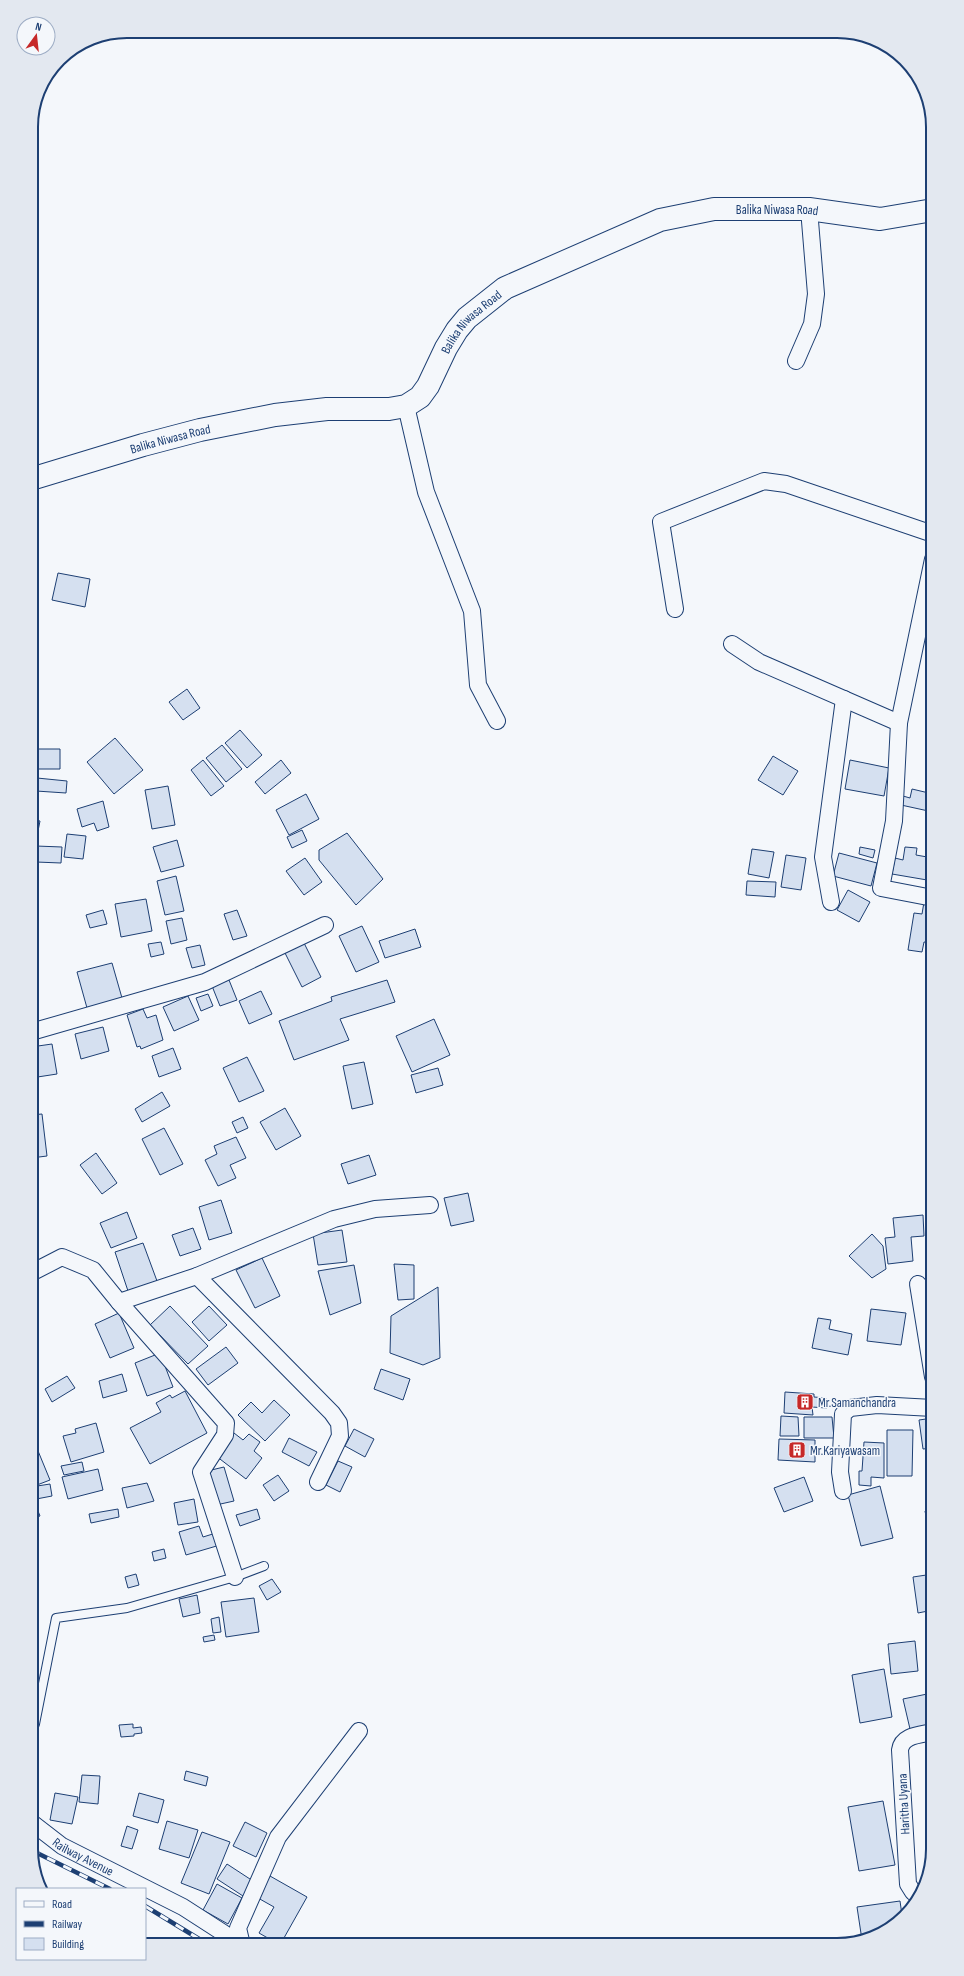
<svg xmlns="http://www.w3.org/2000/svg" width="964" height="1976" font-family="'Sofia Sans Condensed',sans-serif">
<rect width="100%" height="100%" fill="#f4f7fb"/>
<path fill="#d5e0f0" stroke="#1d3f73" d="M 58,573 L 90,579 L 85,607 L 52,600 Z
M 187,689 L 200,708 L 183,720 L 169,702 Z
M 240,730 L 262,755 L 247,768 L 225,743 Z
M 115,738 L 143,770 L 114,794 L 87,762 Z
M 222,745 L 242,769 L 226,782 L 206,758 Z
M 31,749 L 60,749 L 60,769 L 31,769 Z
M 773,756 L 798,771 L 783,795 L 758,780 Z
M 203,760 L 224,786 L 211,796 L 191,770 Z
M 281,760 L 291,773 L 265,794 L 255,782 Z
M 850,760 L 889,768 L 884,796 L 845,789 Z
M 37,778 L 67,781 L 66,793 L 36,791 Z
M 168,786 L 175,825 L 152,829 L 145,790 Z
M 912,789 L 933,794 L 933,812 L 901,805 L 903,796 L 910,798 Z
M 306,794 L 319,819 L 289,835 L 276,810 Z
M 103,801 L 109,827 L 97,831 L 94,823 L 82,827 L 77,809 Z
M 31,819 L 40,821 L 36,841 L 31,841 Z
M 302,830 L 307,841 L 292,848 L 287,837 Z
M 347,833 L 383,879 L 356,905 L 319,860 L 319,850 Z
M 67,834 L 86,836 L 83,859 L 64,857 Z
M 177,840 L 184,866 L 161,872 L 153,847 Z
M 36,846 L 62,847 L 61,863 L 36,862 Z
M 860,847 L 875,850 L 873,858 L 859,854 Z
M 905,847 L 917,848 L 916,855 L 933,858 L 933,881 L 892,874 L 895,858 L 903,860 Z
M 752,849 L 774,852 L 769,878 L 748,874 Z
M 839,853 L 877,863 L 871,886 L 833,876 Z
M 786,855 L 806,858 L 801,890 L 781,887 Z
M 305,858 L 322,882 L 304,895 L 286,871 Z
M 176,876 L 184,911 L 165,915 L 157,881 Z
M 747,881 L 776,882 L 775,897 L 746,895 Z
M 848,890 L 870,902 L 859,922 L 837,910 Z
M 146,899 L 152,931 L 121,937 L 115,904 Z
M 924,902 L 933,903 L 933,943 L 924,942 L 922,952 L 908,950 L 914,913 L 922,914 Z
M 103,910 L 107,924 L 90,928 L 86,915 Z
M 237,910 L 247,936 L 233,940 L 224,914 Z
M 182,918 L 187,940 L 171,944 L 166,921 Z
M 362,926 L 379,962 L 356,972 L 339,936 Z
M 415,929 L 421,947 L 385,958 L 379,941 Z
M 161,942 L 164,954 L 151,957 L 148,944 Z
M 304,943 L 321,977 L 302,987 L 285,953 Z
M 200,945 L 205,965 L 192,968 L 186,948 Z
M 112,963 L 122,998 L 87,1008 L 77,972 Z
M 229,980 L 237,1000 L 220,1006 L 212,986 Z
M 387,980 L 395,1002 L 340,1019 L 349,1040 L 294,1060 L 279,1021 L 332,1001 L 331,997 Z
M 261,991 L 272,1014 L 249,1024 L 239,1001 Z
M 208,994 L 213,1006 L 201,1011 L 196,998 Z
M 188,996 L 199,1020 L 174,1031 L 163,1007 Z
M 143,1009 L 147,1018 L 156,1015 L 163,1040 L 141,1049 L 140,1046 L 137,1047 L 127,1015 Z
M 434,1019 L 450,1055 L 412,1072 L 396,1036 Z
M 103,1027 L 109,1051 L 81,1059 L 75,1034 Z
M 52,1044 L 57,1074 L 31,1078 L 31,1047 Z
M 173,1048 L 181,1069 L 159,1077 L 152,1056 Z
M 247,1057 L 264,1091 L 239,1102 L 223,1068 Z
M 364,1062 L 373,1104 L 352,1109 L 343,1066 Z
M 438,1068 L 443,1085 L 416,1093 L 411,1075 Z
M 162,1092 L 170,1106 L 142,1122 L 135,1109 Z
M 285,1108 L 301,1136 L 276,1150 L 260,1122 Z
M 42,1114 L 47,1156 L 31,1158 L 31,1115 Z
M 243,1117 L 248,1128 L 237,1133 L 232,1122 Z
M 164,1128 L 183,1164 L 160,1175 L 142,1139 Z
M 236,1137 L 246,1158 L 230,1165 L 236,1178 L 218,1186 L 205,1160 L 217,1154 L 214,1146 Z
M 96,1153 L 117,1183 L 102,1194 L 80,1165 Z
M 369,1155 L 376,1175 L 348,1184 L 341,1164 Z
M 468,1193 L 474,1221 L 451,1226 L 444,1198 Z
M 221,1200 L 232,1233 L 209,1240 L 199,1207 Z
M 127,1212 L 137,1238 L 111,1248 L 100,1223 Z
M 923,1215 L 924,1236 L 911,1237 L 913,1261 L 888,1264 L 885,1238 L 895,1237 L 893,1218 Z
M 193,1228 L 201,1249 L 180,1256 L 172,1235 Z
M 342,1230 L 347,1262 L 318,1265 L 313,1234 Z
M 872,1234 L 883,1246 L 886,1269 L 872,1278 L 849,1256 Z
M 143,1243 L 157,1281 L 128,1291 L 115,1252 Z
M 262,1258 L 280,1296 L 255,1308 L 236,1270 Z
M 394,1264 L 414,1265 L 414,1299 L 398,1300 Z
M 354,1265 L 361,1303 L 330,1315 L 318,1271 Z
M 438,1287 L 440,1358 L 423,1365 L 390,1353 L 391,1316 Z
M 170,1306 L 208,1346 L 188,1364 L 150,1325 Z
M 209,1306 L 227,1325 L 209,1341 L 192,1322 Z
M 871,1309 L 906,1313 L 901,1345 L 867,1341 Z
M 119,1313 L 134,1348 L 110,1358 L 95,1324 Z
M 818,1318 L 831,1320 L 829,1329 L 852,1334 L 848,1355 L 812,1348 Z
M 226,1347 L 238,1363 L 208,1385 L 196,1369 Z
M 160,1353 L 173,1387 L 147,1396 L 135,1363 Z
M 381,1369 L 410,1379 L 403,1400 L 374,1389 Z
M 122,1374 L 127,1391 L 103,1398 L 99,1381 Z
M 67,1376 L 75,1388 L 52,1402 L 45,1389 Z
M 185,1391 L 207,1433 L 150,1464 L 130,1428 L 161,1412 L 156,1403 L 170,1395 L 172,1398 Z
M 785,1392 L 814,1394 L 814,1397 L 826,1398 L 827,1408 L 812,1407 L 813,1415 L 784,1413 Z
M 274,1400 L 290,1415 L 265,1441 L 238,1415 L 251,1402 L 262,1413 Z
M 781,1416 L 798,1417 L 799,1436 L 780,1436 Z
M 804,1417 L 832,1417 L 834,1438 L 804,1438 Z
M 933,1418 L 933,1448 L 923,1449 L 919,1420 Z
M 96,1423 L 104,1452 L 71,1462 L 63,1436 L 76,1433 L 75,1429 Z
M 354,1429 L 374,1439 L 365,1457 L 345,1446 Z
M 887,1430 L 913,1430 L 912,1476 L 887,1476 Z
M 234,1433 L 243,1440 L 249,1434 L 260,1442 L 254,1451 L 262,1458 L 246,1479 L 216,1456 Z
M 289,1438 L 317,1452 L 309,1466 L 282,1452 Z
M 779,1439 L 815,1440 L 815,1462 L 778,1460 Z
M 864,1442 L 884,1443 L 884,1478 L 871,1477 L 871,1486 L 859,1485 L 859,1471 L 862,1471 Z
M 36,1446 L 50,1480 L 37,1485 L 31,1470 L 31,1449 Z
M 338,1461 L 352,1467 L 340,1492 L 326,1485 Z
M 82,1462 L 84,1471 L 64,1475 L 61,1466 Z
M 224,1467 L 234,1501 L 216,1505 L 207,1471 Z
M 98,1469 L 103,1490 L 68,1499 L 62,1477 Z
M 278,1475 L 289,1491 L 274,1501 L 263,1485 Z
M 804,1477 L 813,1501 L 784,1512 L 774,1488 Z
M 147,1483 L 154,1501 L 127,1508 L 122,1488 Z
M 50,1484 L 52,1496 L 31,1500 L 31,1487 Z
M 880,1486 L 893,1538 L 861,1546 L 848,1495 Z
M 194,1499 L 198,1522 L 178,1525 L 174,1503 Z
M 34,1501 L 40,1516 L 31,1519 L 31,1503 Z
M 118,1509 L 119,1517 L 91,1523 L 89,1514 Z
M 257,1509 L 260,1519 L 240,1526 L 236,1515 Z
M 933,1510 L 933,1547 L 932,1547 L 925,1511 Z
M 199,1526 L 203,1537 L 216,1533 L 220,1545 L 186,1555 L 179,1532 Z
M 164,1549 L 166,1558 L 154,1561 L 152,1552 Z
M 136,1574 L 139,1585 L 128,1588 L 125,1577 Z
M 933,1574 L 933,1610 L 918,1613 L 913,1577 Z
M 272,1579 L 281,1592 L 267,1600 L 259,1586 Z
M 197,1595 L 200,1613 L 183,1617 L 179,1599 Z
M 254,1598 L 259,1632 L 226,1637 L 221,1602 Z
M 219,1617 L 221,1632 L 213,1633 L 211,1619 Z
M 214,1635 L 215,1640 L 204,1642 L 203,1637 Z
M 928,1636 L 933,1636 L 933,1669 L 932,1669 Z
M 915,1641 L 918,1671 L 891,1674 L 888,1644 Z
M 884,1669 L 892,1717 L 860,1723 L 852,1675 Z
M 932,1693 L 933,1724 L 910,1729 L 903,1699 Z
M 133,1724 L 133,1728 L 141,1727 L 142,1733 L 134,1734 L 134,1736 L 121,1737 L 119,1725 Z
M 186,1771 L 208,1777 L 206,1786 L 184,1780 Z
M 82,1775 L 100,1776 L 98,1804 L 79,1802 Z
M 55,1793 L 78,1797 L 72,1824 L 50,1820 Z
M 139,1793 L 164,1800 L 158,1823 L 133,1816 Z
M 883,1801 L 895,1865 L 859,1871 L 848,1807 Z
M 167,1821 L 198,1830 L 189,1858 L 159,1849 Z
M 245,1822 L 267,1833 L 256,1857 L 233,1846 Z
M 127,1826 L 138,1830 L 132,1849 L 121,1846 Z
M 933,1828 L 933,1849 L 928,1864 L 926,1829 Z
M 202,1832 L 230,1842 L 209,1894 L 181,1883 Z
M 227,1864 L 253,1881 L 243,1896 L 217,1879 Z
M 270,1876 L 307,1897 L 280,1945 L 259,1933 L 274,1907 L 258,1898 Z
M 217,1884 L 242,1898 L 228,1924 L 203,1910 Z
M 900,1901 L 902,1915 L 874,1938 L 862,1940 L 857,1907 Z"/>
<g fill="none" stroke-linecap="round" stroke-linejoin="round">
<g stroke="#1d3f73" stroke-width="10">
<path id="lane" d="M 31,1734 L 35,1724 L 56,1618 L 127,1608 L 235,1577 L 264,1566"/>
</g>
<g stroke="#1d3f73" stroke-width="18">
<g id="street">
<path d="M 796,361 L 812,324 L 816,294 L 809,209"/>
<path d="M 406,406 L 426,492 L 472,611 L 478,685 L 497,721"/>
<path d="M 675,609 L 661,522 L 764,481 L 786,484 L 933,534"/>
<path d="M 732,644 L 759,662 L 899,723"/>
<path d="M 933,898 L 881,888 L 894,821 L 899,723 L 933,559"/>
<path d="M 831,902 L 823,857 L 844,699"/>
<path d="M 31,1032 L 205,982 L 325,925"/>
<path d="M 31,1273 L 62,1257 L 93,1270 L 119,1302 L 197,1276 L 334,1219 L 375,1209 L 430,1205"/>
<path d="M 197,1276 L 332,1413 L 339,1423 L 340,1436 L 318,1482"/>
<path d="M 918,1284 L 933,1377"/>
<path d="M 119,1302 L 226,1423 L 225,1435 L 201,1472 L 235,1577"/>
<path d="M 843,1491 L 840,1472 L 843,1414 L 850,1408 L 877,1405 L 933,1408"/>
<path id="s1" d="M 31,1822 L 62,1846 L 183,1907 L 242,1945"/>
<path d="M 920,1893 L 913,1892 L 908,1884 L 900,1750 C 902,1735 920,1735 933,1732"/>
<path d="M 242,1945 L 238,1928 L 278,1837 L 359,1731"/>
</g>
</g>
<g stroke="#1d3f73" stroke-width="24">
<g id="secondary">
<path id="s2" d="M 31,479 L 143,445 L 200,430 L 275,415 L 327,409 L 389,409 L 406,406 L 420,397 L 428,386 L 446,348 L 457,330 L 467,318 L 505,288 L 660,220 L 714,209 L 809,209 L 880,219 L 933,210"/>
</g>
</g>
<use href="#lane" stroke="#f4f7fb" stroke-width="8"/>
<use href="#street" stroke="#f4f7fb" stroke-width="16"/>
<use href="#secondary" stroke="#f4f7fb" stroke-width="22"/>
<g stroke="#1d3f73" stroke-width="4.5">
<path id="rail" d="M 31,1850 L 110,1889
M 145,1906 L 209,1945"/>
</g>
<use href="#rail" stroke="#f4f7fb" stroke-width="3" stroke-dasharray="9" stroke-linecap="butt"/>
</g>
<defs>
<g id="building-square" transform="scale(0.9)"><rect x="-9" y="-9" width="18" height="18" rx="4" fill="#c62828" stroke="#f4f7fb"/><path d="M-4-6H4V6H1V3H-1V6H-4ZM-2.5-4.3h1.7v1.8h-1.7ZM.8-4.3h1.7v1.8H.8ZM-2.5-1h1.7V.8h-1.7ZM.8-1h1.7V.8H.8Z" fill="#fff"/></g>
</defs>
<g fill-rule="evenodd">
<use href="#building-square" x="805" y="1402"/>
<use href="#building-square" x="797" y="1450"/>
</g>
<g text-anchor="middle" stroke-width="3" stroke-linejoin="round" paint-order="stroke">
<g font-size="13" fill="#1d3f73" stroke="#f4f7fb">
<text dy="5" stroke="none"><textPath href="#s2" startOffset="829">Balika Niwasa Road</textPath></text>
<text dy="5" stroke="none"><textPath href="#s2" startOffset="493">Balika Niwasa Road</textPath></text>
<text dy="5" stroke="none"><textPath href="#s2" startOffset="145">Balika Niwasa Road</textPath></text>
<text transform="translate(903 1804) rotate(-93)" y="5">Haritha Uyana</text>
<text dy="5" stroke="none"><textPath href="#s1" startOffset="63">Railway Avenue</textPath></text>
</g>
<g font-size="13" fill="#1d3f73" stroke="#f4f7fb" text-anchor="start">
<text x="818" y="1407">Mr.Samanchandra</text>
<text x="810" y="1455">Mr.Kariyawasam</text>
</g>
</g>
<path d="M0 0H964V1976H0ZM127 38H837A89 89 0 0 1 926 127V1849A89 89 0 0 1 837 1938H127A89 89 0 0 1 38 1849V127A89 89 0 0 1 127 38Z" fill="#e3e8f0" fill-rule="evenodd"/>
<path fill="none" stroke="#1d3f73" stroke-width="2" d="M127 38H837A89 89 0 0 1 926 127V1849A89 89 0 0 1 837 1938H127A89 89 0 0 1 38 1849V127A89 89 0 0 1 127 38Z"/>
<rect x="16" y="1888" width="130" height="72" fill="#f4f7fb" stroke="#9eadc5"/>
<rect x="24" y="1901" width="20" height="6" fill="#f4f7fb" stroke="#9eadc5"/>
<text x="52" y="1908" font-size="12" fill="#1d3f73">Road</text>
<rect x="24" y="1921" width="20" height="6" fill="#1d3f73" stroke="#9eadc5"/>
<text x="52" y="1928" font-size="12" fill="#1d3f73">Railway</text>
<rect x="24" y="1938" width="20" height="12" fill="#d5e0f0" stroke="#9eadc5"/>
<text x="52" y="1948" font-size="12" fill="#1d3f73">Building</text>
<g transform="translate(36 36) rotate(15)"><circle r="19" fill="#f4f7fb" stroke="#9eadc5"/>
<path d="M0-3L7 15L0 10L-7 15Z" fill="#c62828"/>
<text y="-6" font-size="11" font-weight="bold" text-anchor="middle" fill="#1d3f73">N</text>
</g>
</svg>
